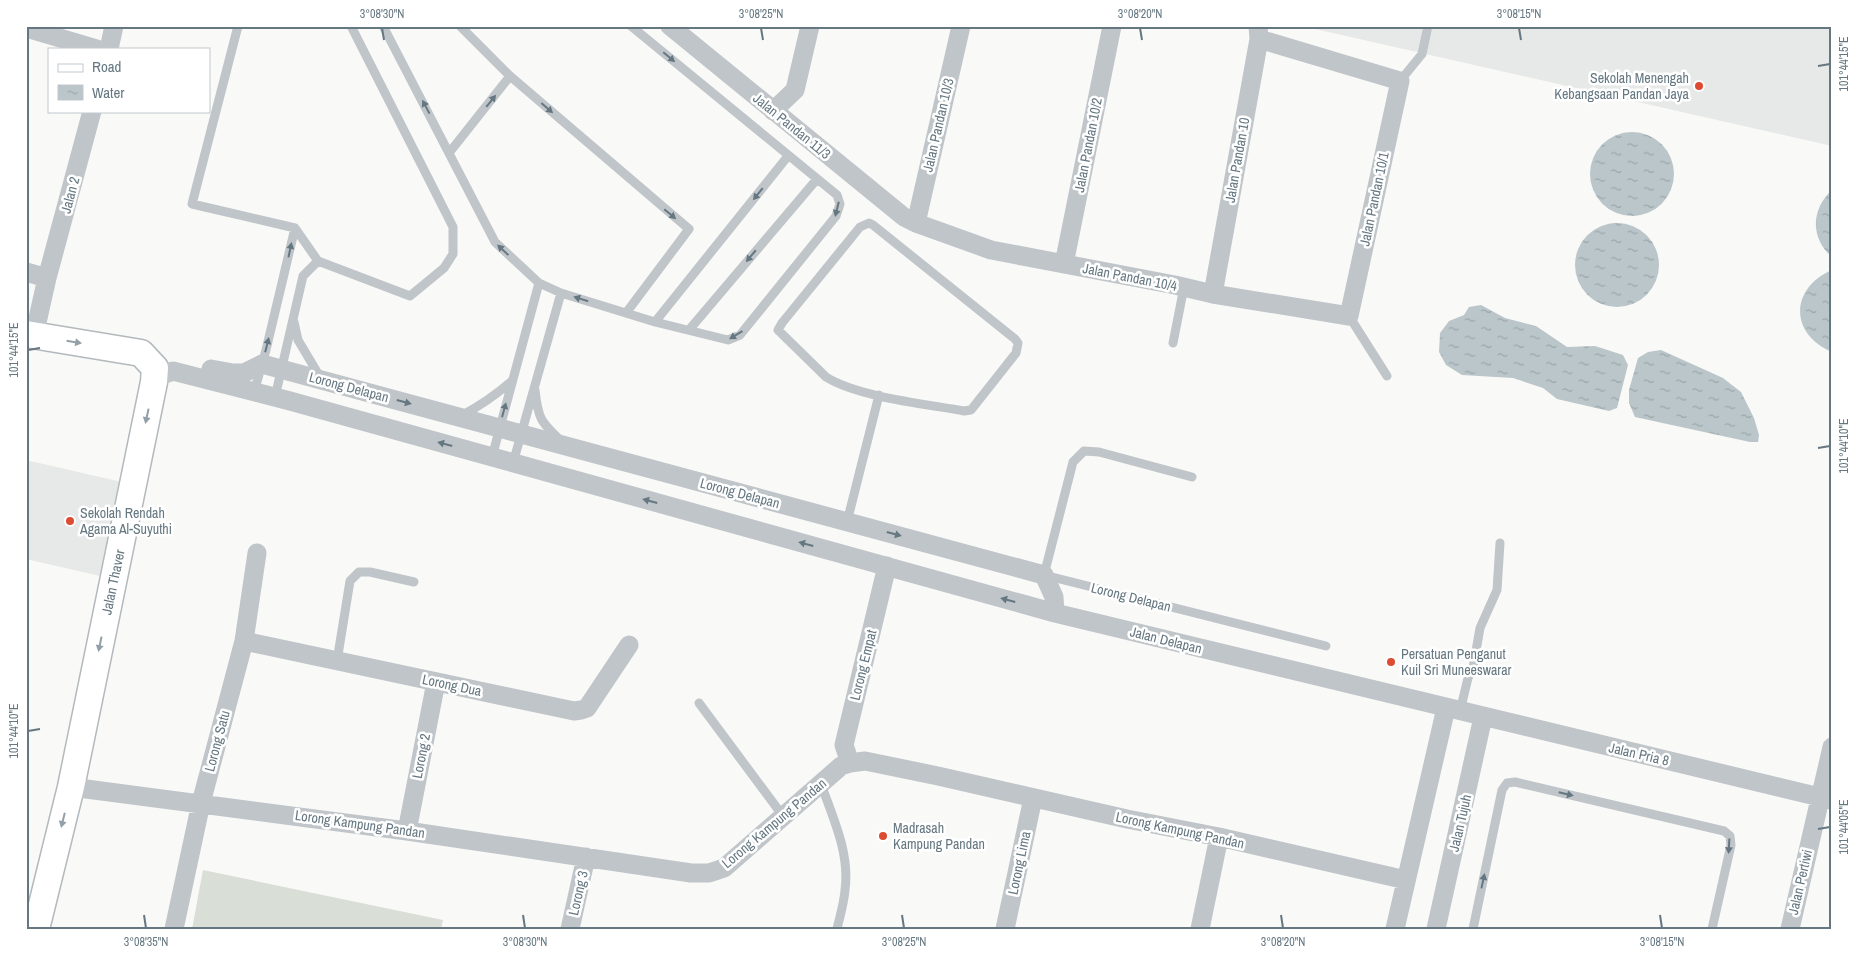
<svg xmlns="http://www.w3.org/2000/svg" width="1858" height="955" font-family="'Archivo Narrow',sans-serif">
<defs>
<pattern id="water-ripples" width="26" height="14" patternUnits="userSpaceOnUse" patternTransform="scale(1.25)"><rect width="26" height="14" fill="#bac6ca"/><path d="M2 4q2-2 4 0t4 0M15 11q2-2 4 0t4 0" fill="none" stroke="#9ba6a9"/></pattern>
</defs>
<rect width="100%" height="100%" fill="#f9f9f7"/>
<path fill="#e7e9e8" d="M 1302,26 L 1832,26 L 1832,146 Z
M 26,460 L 122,482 L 100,576 L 26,559 Z"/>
<path fill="#d9ded6" d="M 203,870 L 443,920 L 441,929 L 192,929 Z"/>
<path fill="url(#water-ripples)" d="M1590 174a42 42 0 1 1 84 0a42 42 0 1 1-84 0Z
M 1832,190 L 1832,257 C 1810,238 1811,209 1832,190 Z
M1575 265a42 42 0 1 1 84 0a42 42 0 1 1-84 0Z
M 1832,270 L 1832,352 C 1789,334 1790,288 1832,270 Z
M 1481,305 L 1505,318 L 1536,326 L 1567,347 L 1595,346 L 1623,355 L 1628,365 L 1617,408 L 1609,411 L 1557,399 L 1543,388 L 1513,378 L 1462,375 L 1446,365 L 1439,352 L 1440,333 L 1449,321 L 1464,315 L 1469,307 Z
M 1661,350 L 1723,378 L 1741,392 L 1754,418 L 1759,435 L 1758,442 L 1750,442 L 1635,417 L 1629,403 L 1629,390 L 1638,358 L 1648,352 Z"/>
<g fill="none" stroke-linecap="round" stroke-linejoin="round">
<g stroke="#b3b9bd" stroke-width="29">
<path id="secondary" d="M 26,334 L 141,353 L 155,368 L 154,382 L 71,787 L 36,929"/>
</g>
<path stroke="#c0c5c9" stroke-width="9" d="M 238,26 L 192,204 L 295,228 L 318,261 L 303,276 L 275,397
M 383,26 L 495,242 L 539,283 L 561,293 L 655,322 L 728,340 L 740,335 L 836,216 L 840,204 L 837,195 L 631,26
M 460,26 L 510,76 L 689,229 L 626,313
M 1400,81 L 1422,54 L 1428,26
M 449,153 L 510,76
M 869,223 L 873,225 L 1015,339 L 1018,343 L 1016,353 L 971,410 L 964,411 C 926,404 858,397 826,377 L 778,330 L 782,323 L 860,227 Z
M 318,261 L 410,296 L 444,268 L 453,254 L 453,227 L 351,26
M 1349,316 L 1387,376
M 294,322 L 298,340 L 320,377
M 655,322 L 788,156
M 689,330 L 817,179
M 1173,343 L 1184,287
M 535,390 C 538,419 541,422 561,441
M 254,392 L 266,350 L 295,228
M 461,416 C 480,406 496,395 512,381
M 492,457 L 539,283
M 513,463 L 561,293
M 1192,477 L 1099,452 L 1084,451 L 1073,462 L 1044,575 L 1326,646
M 847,522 L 879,395
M 337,661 L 350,581 L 359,572 L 370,572 L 414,582
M 699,703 L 783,816
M 1460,711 L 1468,678 L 1473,668 L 1480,628 L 1497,590 L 1500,543
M 821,784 C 833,818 850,853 845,890 C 844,903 840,916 837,929
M 1473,929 L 1502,790 L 1507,783 L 1515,782 L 1724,831 L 1730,836 L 1731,845 L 1712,929"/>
<path stroke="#c0c5c9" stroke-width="19" d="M 670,26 L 904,217 L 916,223 L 991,250 L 1175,285 L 1213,294 L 1349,316 L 1400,81 L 1259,39
M 26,28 L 97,49
M 109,49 L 114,26
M 773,111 L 795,90 L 810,26
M 916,223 L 961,26
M 1064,264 L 1112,26
M 26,272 L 47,278
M 1213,294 L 1259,39 L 1258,26
M 34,336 L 47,278 L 92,111
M 211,369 L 233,373 L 244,373 L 262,364 L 1044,575 L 1054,597 L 1055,613
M 154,382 L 162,375 L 173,371 L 290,401 L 1055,613 L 1832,800
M 244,641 L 574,711 L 581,710 L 587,708 L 629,645
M 850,763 L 844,745 L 887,566
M 71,787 L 407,831 L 691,873 L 709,873 L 724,868 L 841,766 L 850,763 L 865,761 L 938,776 L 1127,819 L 1219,837 L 1406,880
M 407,831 L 436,682
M 174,929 L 201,803 L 244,641 L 257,553
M 570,929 L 586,857
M 1005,929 L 1033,798
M 1200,929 L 1219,837
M 1395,929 L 1446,708
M 1436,929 L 1483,717
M 1790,929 L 1832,747"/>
<use href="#secondary" stroke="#fff" stroke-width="26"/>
</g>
<defs><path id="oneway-solid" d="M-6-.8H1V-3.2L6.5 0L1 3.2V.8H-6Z" transform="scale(1.25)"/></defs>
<g fill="#657781">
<use href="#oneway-solid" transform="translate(669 57) rotate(40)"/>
<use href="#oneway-solid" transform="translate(491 101) rotate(-51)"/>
<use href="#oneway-solid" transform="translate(426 107) rotate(-118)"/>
<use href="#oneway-solid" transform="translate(547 108) rotate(41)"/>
<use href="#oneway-solid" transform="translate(758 194) rotate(129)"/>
<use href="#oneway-solid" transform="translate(837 209) rotate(104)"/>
<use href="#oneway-solid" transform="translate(670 214) rotate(40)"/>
<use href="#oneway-solid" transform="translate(290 250) rotate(-78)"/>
<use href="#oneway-solid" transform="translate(503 250) rotate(-137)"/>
<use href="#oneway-solid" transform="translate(751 256) rotate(130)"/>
<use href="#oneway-solid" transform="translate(581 299) rotate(-163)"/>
<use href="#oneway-solid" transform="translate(736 335) rotate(149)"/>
<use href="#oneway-solid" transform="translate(267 345) rotate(-76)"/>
<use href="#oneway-solid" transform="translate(404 402) rotate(15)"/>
<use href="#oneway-solid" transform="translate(504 410) rotate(-75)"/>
<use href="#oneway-solid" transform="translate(445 444) rotate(-165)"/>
<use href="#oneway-solid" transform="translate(650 501) rotate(-165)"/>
<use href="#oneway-solid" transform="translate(894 534) rotate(15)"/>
<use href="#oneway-solid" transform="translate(806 544) rotate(-165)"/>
<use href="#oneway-solid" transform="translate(1008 600) rotate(-165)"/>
<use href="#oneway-solid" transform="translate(1566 794) rotate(13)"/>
<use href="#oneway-solid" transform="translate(1729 846) rotate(93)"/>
<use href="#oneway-solid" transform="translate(1483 881) rotate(-78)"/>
</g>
<g fill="#93a0a7">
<use href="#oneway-solid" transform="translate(74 342) rotate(9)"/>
<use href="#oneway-solid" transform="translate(147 416) rotate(102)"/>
<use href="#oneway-solid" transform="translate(100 644) rotate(102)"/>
<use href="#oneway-solid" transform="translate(63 820) rotate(104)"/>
</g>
<path fill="none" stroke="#657781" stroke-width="2" d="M 382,28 L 384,40M 761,28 L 763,40M 1140,28 L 1142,40M 1519,28 L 1521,40M 1818,66 L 1830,64M 28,350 L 40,348M 1818,448 L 1830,446M 28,731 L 40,729M 1818,829 L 1830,827M 144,915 L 146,928M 523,915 L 525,928M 902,915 L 904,928M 1281,915 L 1283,928M 1660,915 L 1662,928"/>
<g fill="#dd4b33" stroke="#fff" stroke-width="2">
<circle cx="1699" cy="86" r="5"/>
<circle cx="70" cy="521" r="5"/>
<circle cx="1391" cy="662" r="5"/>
<circle cx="883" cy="836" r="5"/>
</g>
<g text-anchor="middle" stroke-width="5" stroke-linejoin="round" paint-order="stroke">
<g font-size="14" fill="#657781" stroke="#fff" text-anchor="start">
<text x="1689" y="83" text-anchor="end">Sekolah Menengah<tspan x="1689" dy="16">Kebangsaan Pandan Jaya</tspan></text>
<text x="80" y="518">Sekolah Rendah<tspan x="80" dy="16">Agama Al-Suyuthi</tspan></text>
<text x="1401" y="659">Persatuan Penganut<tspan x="1401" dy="16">Kuil Sri Muneeswarar</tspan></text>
<text x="893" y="833">Madrasah<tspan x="893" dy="16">Kampung Pandan</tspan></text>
</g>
<g font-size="14" fill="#657781" stroke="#fff">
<text transform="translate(938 125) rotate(-77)" y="5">Jalan Pandan 10/3</text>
<text transform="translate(792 126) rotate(39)" y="5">Jalan Pandan 11/3</text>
<text transform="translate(1088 145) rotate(-79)" y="5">Jalan Pandan 10/2</text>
<text transform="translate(1237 160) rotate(-80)" y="5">Jalan Pandan 10</text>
<text transform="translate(70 195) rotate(-75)" y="5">Jalan 2</text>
<text transform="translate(1374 199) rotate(-78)" y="5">Jalan Pandan 10/1</text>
<text transform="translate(1130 277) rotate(11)" y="5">Jalan Pandan 10/4</text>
<text transform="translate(349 387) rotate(15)" y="5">Lorong Delapan</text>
<text transform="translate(740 493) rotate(15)" y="5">Lorong Delapan</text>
<text transform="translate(113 582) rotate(-78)" y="5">Jalan Thaver</text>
<text transform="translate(1131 597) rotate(14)" y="5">Lorong Delapan</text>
<text transform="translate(1166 640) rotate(14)" y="5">Jalan Delapan</text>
<text transform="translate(863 665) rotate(-76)" y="5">Lorong Empat</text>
<text transform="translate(452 685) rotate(12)" y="5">Lorong Dua</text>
<text transform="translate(217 741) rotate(-75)" y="5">Lorong Satu</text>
<text transform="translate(1639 754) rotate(13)" y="5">Jalan Pria 8</text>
<text transform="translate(421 756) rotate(-79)" y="5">Lorong 2</text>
<text transform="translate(774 823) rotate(-40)" y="5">Lorong Kampung Pandan</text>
<text transform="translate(1460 823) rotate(-77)" y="5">Jalan Tujuh</text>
<text transform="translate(360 824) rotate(8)" y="5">Lorong Kampung Pandan</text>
<text transform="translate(1180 830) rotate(12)" y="5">Lorong Kampung Pandan</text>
<text transform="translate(1019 863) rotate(-78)" y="5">Lorong Lima</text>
<text transform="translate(1800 882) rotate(-77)" y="5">Jalan Pertiwi</text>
<text transform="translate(578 893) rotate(-77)" y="5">Lorong 3</text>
</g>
</g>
<rect width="1858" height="955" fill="none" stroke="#ffffff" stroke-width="55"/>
<rect x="48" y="48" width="162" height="65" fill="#ffffff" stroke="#c1c9cd"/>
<rect x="58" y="64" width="25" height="8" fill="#ffffff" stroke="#c1c9cd"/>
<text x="92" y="72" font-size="15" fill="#657781">Road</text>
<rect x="58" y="85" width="25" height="15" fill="url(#water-ripples)" stroke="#c1c9cd"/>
<text x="92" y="98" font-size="15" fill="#657781">Water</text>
<rect x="28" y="28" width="1802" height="900" fill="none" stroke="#657781" stroke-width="2"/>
<g font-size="12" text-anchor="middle" fill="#657781">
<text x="382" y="18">3°08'30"N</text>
<text x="761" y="18">3°08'25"N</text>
<text x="1140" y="18">3°08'20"N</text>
<text x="1519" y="18">3°08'15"N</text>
<text transform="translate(1844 64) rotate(-90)" y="4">101°44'15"E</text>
<text transform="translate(14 350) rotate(-90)" y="4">101°44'15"E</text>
<text transform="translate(1844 446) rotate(-90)" y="4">101°44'10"E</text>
<text transform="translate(14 731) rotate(-90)" y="4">101°44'10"E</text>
<text transform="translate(1844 827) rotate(-90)" y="4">101°44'05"E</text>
<text x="146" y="946">3°08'35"N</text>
<text x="525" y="946">3°08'30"N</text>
<text x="904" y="946">3°08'25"N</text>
<text x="1283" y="946">3°08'20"N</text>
<text x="1662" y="946">3°08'15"N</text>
</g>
</svg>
